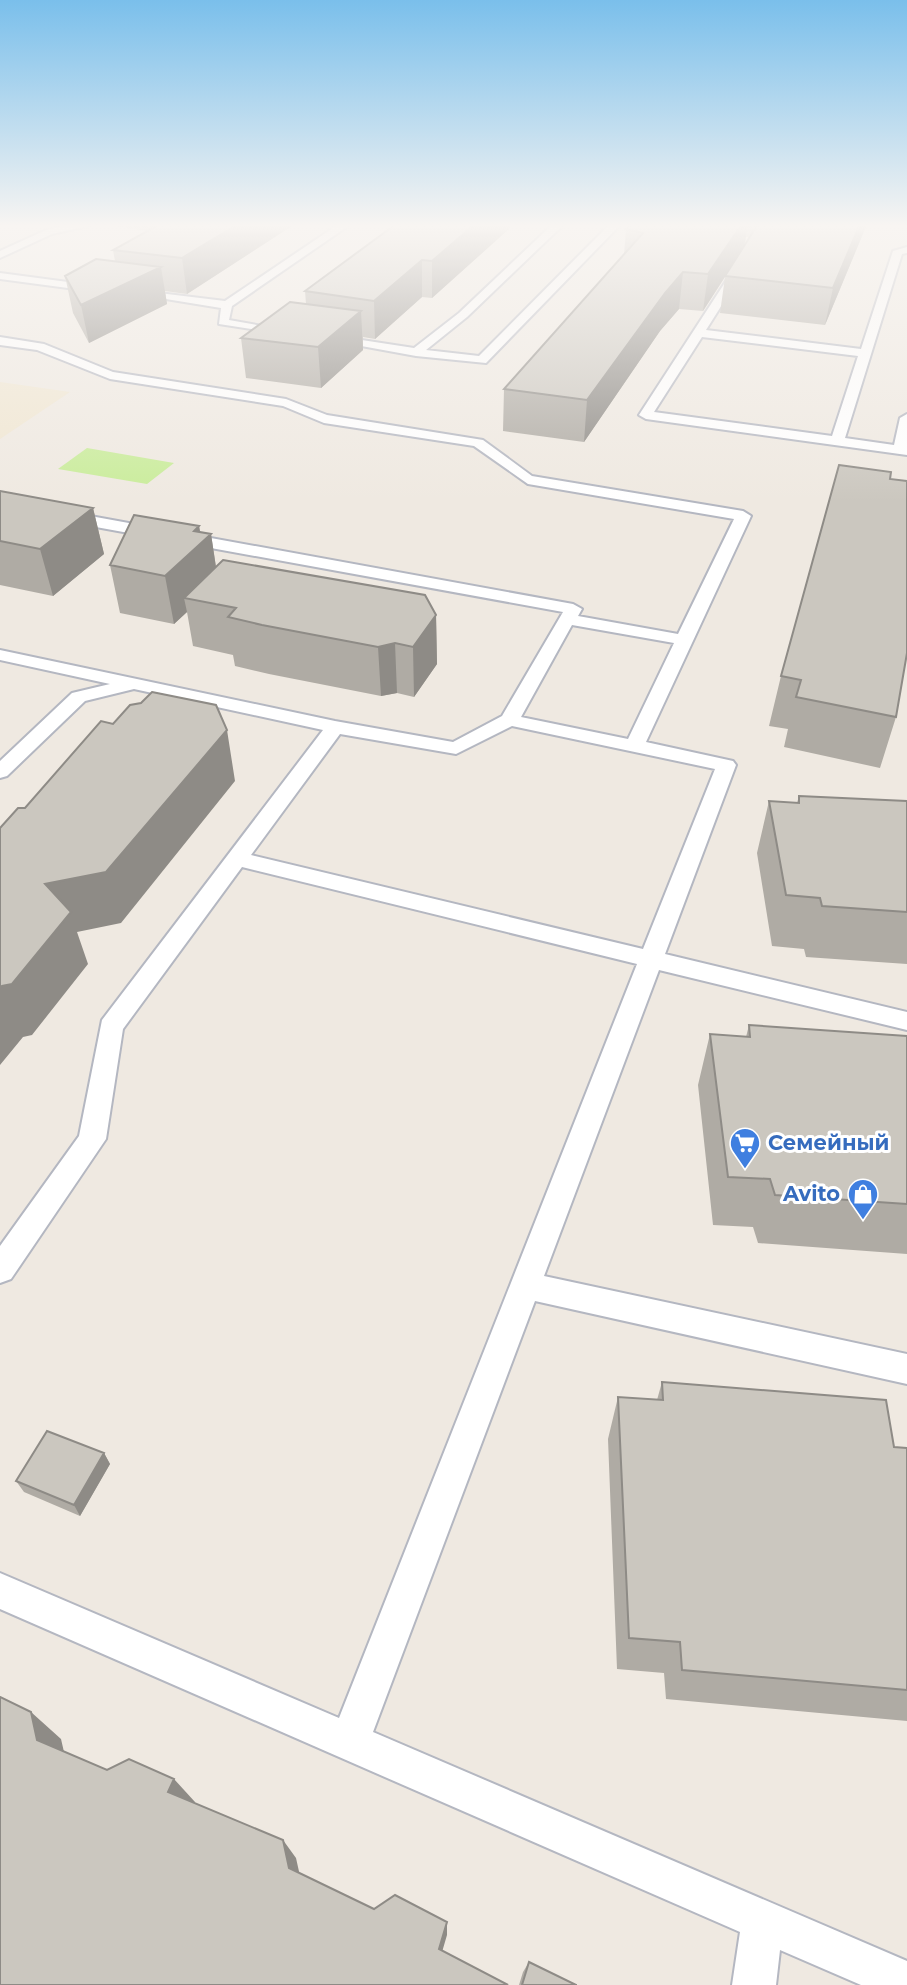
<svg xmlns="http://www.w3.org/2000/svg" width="907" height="1985" font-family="Montserrat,sans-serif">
<rect width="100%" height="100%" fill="#efe9e1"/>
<path fill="#f0e6d1" d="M 0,382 L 70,392 L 0,439 Z"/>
<path fill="#c9ec9a" d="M 87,448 L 174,463 L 147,484 L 58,469 Z"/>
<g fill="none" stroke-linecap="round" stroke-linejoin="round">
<g stroke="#b4b7c1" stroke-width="4">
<path id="service" d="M 74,224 L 96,224 L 52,234 L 0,258 L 0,251 L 46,230 Z
M 339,224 L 351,224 L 232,306 L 229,320 L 290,331 L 290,335 L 219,324 L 221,308 L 129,293 L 134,290 L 225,301 Z
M 553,224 L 564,224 L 467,317 L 426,350 L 479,356 L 610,224 L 621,224 L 486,363 L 416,356 L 323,339 L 329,335 L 414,348 L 459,313 Z
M 763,224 L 773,224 L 706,330 L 861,349 L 893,251 L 907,247 L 907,253 L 902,254 L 845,438 L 894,445 L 900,418 L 907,414 L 907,455 L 646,419 L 639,415 ZM 702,337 L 858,356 L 832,436 L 654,412 Z
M 0,273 L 98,286 L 103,289 L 98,292 L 0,279 Z
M 0,337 L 44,344 L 113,372 L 286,399 L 327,415 L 483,440 L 532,476 L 743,511 L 751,516 L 646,742 L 733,761 L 736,765 L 665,954 L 907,1012 L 907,1030 L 659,970 L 544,1276 L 907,1354 L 907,1384 L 535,1301 L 373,1732 L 907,1961 L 907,1985 L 861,1985 L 780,1950 L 776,1985 L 732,1985 L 740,1932 L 0,1609 L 0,1573 L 339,1718 L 637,964 L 242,867 L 123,1029 L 106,1139 L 11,1279 L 0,1283 L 0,1246 L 79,1136 L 102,1020 L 323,730 L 134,689 L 85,701 L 7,776 L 0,778 L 0,761 L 72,693 L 110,684 L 0,660 L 0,650 L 335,721 L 453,742 L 502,716 L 563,612 L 63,521 L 55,516 L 63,511 L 573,604 L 582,609 L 578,616 L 678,634 L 734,519 L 528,484 L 474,446 L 324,423 L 283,406 L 110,379 L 37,350 L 0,345 ZM 572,625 L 674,643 L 628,739 L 521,717 ZM 512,726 L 715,769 L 643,949 L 251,855 L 340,734 L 456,754 Z"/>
</g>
<use href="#service" fill="#fff" fill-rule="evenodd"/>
</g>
<path fill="#afaba4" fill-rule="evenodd" d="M 98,224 L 295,224 L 187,294 L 165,291 L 167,304 L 89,343 L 73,313 L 65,276 L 115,261 L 113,250 L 148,231 Z
M 396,224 L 510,224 L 510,228 L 432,298 L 422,297 L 375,339 L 363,337 L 363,350 L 321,388 L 246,378 L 241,338 L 306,304 L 305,291 Z
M 631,224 L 867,224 L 825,325 L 720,313 L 725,277 L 703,311 L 679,309 L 660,331 L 584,442 L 503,431 L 504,389 L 624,255 L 626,229 ZM 746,237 L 750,237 L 745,245 Z
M 890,479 L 896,717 L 880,768 L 784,747 L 788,729 L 769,726 L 781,676 Z
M 0,491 L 93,508 L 104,554 L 53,596 L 0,585 Z
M 199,526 L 200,532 L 211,534 L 216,567 L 436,615 L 437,664 L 414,697 L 397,693 L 381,696 L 269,674 L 235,666 L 233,655 L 193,646 L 187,612 L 174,624 L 120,613 L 110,565 Z
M 799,796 L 907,801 L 907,964 L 806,957 L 804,949 L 772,946 L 757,853 L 769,801 L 797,803 Z
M 749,1025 L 907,1036 L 907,1254 L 758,1243 L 753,1227 L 713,1225 L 698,1085 L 710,1034 L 746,1037 Z
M 662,1382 L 894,1447 L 907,1448 L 907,1721 L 666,1699 L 664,1673 L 617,1669 L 608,1439 L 618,1397 L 657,1400 Z
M 104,1453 L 110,1464 L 80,1516 L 24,1492 L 16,1481 Z
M 529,1962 L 577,1985 L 519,1985 L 523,1972 Z"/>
<path fill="#8e8b86" d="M 238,224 L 295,224 L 187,294 L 182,258 Z
M 475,224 L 510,224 L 510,228 L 432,298 L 432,261 Z
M 742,224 L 748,224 L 744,247 L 703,311 L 708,274 Z
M 860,224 L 867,224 L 825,325 L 833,288 Z
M 422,260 L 422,297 L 375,339 L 374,301 Z
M 161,267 L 167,304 L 89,343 L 81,305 Z
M 683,272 L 679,309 L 660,331 L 584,442 L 587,400 L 665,293 Z
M 361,311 L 363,350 L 321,388 L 318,347 Z
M 93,508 L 104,554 L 53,596 L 40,549 Z
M 199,526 L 202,542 L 211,534 L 218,581 L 184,598 L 187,612 L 174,624 L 165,576 L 194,531 Z
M 436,615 L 437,664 L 414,697 L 413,647 Z
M 395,643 L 397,693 L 381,696 L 378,647 Z
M 227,730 L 235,781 L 121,923 L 77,932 L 88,964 L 32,1035 L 23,1037 L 0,1065 L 0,988 L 45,884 Z
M 104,1453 L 110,1464 L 80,1516 L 74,1505 Z
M 31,1712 L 61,1739 L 67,1765 L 37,1740 Z
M 174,1779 L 195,1802 L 190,1814 L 168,1792 Z
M 283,1840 L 296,1858 L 302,1885 L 289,1868 Z
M 447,1922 L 447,1935 L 440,1959 L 439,1949 Z"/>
<path fill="#cbc7bf" stroke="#8e8b86" stroke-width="2" d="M 160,224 L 238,224 L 182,258 L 113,250 Z
M 396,224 L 475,224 L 432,261 L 422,260 L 374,301 L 305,291 Z
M 631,224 L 742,224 L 708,274 L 683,272 L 665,293 L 587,400 L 504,389 L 643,233 L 626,229 Z
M 758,224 L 860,224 L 833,288 L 725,276 Z
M 96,259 L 161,267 L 81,305 L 65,276 Z
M 290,302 L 361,311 L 318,347 L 241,338 Z
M 839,465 L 891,472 L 890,479 L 907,481 L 907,653 L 896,717 L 796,697 L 801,680 L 781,676 Z
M 0,491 L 93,508 L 40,549 L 0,541 Z
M 134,515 L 199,526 L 194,531 L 211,534 L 165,576 L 110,565 Z
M 223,560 L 425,595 L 436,615 L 413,647 L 395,643 L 378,647 L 262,625 L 228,617 L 236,608 L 184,598 Z
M 152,692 L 216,705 L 227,730 L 106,872 L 45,884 L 71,912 L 12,984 L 2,986 L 0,988 L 0,828 L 18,808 L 25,808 L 101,721 L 113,724 L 130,705 L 141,703 Z
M 799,796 L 907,801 L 907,912 L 822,906 L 820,898 L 786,895 L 769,801 L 799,803 Z
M 749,1025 L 907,1036 L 907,1204 L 775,1195 L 770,1179 L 728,1177 L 710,1034 L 750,1037 Z
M 662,1382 L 886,1400 L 894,1447 L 907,1448 L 907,1690 L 682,1670 L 680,1642 L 629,1638 L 618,1397 L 663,1400 Z
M 47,1431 L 104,1453 L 74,1505 L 16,1481 Z
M 0,1697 L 31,1712 L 37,1740 L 107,1770 L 129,1759 L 174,1779 L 168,1792 L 283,1840 L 289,1868 L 374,1909 L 395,1895 L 447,1922 L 439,1949 L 508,1985 L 0,1985 Z
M 529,1962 L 576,1985 L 577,1985 L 522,1985 Z"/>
<linearGradient id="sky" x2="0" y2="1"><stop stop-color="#7abfeb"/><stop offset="0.45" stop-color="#f8f5f2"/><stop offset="1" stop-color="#f8f5f2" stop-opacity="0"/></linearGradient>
<rect width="907" height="502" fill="url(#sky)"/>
<defs>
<g id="supermarket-pin" transform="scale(1.575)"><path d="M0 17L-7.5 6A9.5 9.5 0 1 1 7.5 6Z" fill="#3f7fe0" stroke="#fff"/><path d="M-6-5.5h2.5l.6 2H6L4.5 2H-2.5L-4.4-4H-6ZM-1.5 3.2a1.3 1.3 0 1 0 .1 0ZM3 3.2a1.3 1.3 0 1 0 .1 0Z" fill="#fff"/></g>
<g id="shop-pin" transform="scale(1.575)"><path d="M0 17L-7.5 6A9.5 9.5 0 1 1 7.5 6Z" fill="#3f7fe0" stroke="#fff"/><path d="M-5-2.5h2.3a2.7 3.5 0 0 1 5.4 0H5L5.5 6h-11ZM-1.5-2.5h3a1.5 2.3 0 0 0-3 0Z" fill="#fff"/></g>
</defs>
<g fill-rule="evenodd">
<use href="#supermarket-pin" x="745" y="1143"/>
<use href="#shop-pin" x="863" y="1194"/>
</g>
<g text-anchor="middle" stroke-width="6" stroke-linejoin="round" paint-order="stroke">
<g font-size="21" font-weight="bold" fill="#366cbe" stroke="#fff" text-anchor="start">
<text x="768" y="1150">Семейный</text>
<text x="840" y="1201" text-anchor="end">Avito</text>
</g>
</g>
</svg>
